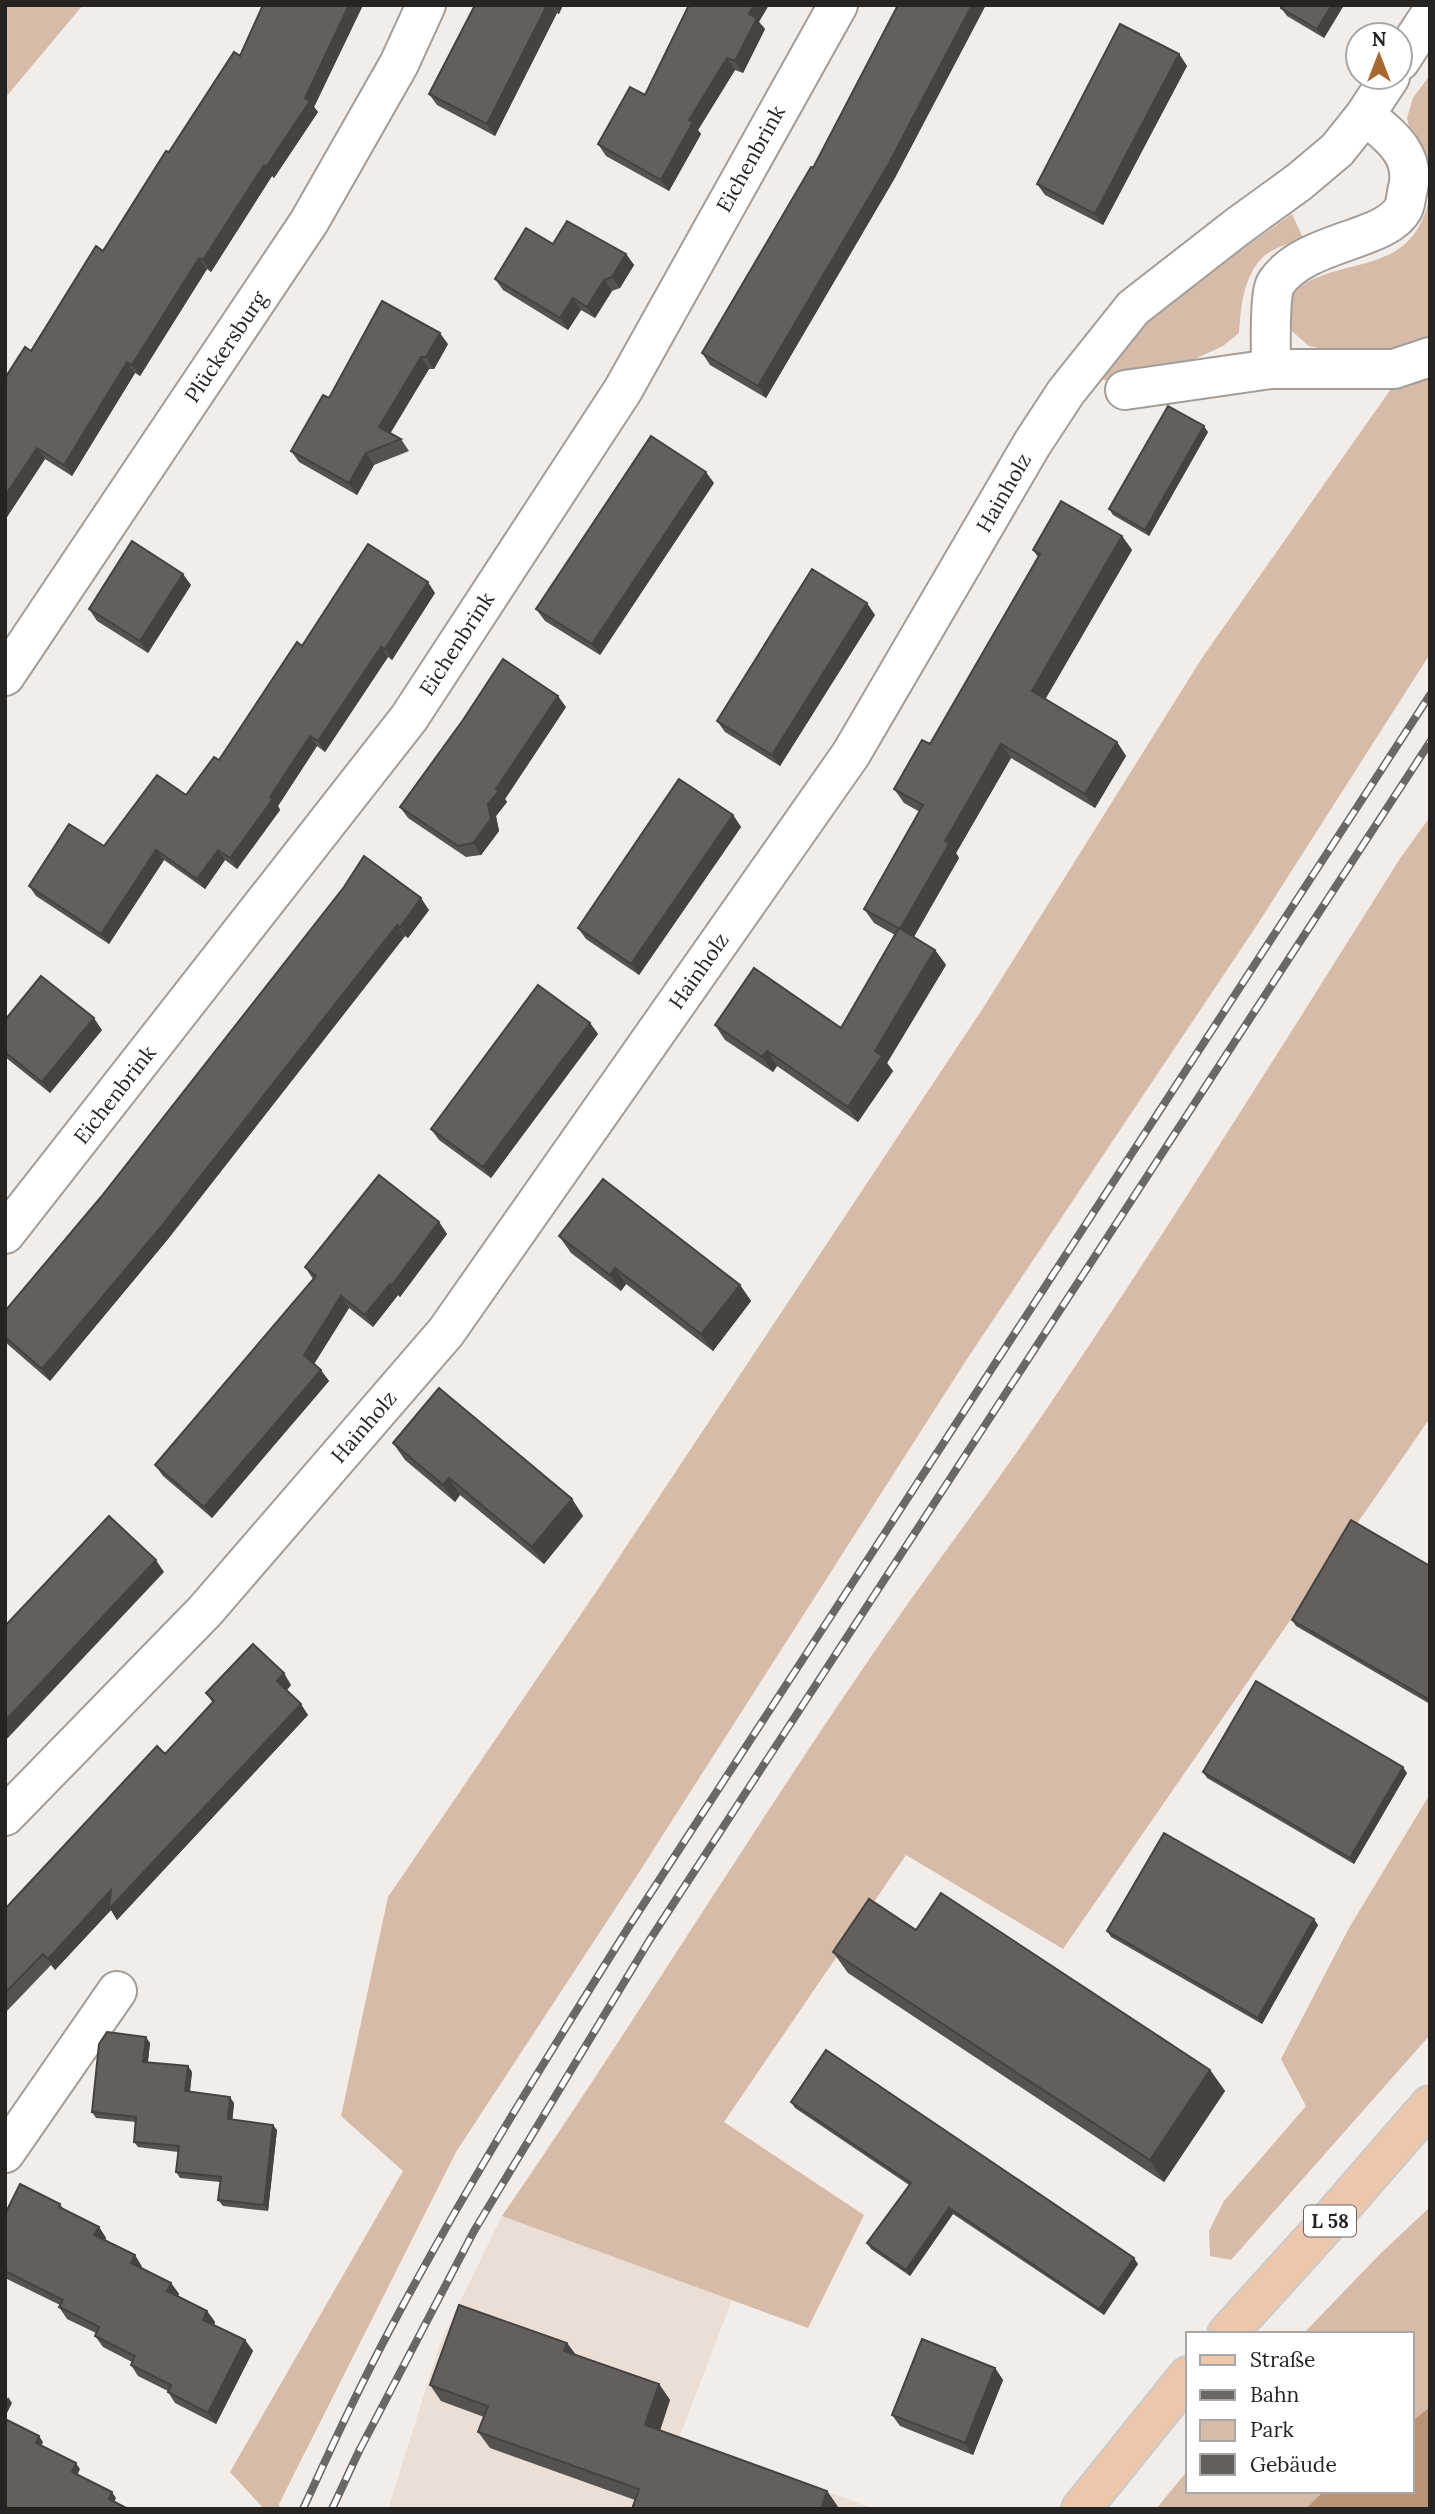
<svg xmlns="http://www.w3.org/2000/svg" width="1435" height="2514" font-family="Lora,serif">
<rect width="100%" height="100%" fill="#f3ede9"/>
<path fill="#eaded5" d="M 502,2216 L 732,2300 L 679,2438 L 875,2509 L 388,2509 L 441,2341 Z"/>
<path fill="#d5bba8" d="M 5,5 L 83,5 L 5,98 Z
M 1430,75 L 1430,186 L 1424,153 L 1411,135 L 1407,118 L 1413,98 Z
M 1430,194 L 1430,340 L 1408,350 L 1348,355 L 1309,346 L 1287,327 L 1292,292 C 1342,252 1414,281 1430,194 Z
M 1292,214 L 1303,238 C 1292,243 1273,248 1264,256 C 1243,276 1241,307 1239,333 L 1223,346 L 1173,369 L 1124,382 L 1097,379 L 1160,307 Z
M 1430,376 L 1430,654 L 1257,925 L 967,1359 L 636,1877 L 456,2152 L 279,2504 L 280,2509 L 264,2509 L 230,2472 L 403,2171 L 341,2116 L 388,1897 L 596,1592 L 985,1005 L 1202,658 L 1393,386 Z
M 1430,817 L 1430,1418 L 1063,1949 L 906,1855 L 724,2122 L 864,2215 L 808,2328 L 502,2216 C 632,2027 751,1831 881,1642 C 937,1561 997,1483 1052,1401 C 1172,1223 1286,1040 1401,857 Z
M 1430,1794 L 1430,2035 L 1231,2260 L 1210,2256 L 1209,2231 L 1224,2201 L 1306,2106 L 1281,2059 L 1349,1928 Z
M 1430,2207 L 1430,2407 L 1412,2421 L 1412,2334 L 1303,2334 L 1380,2254 Z
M 1188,2470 L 1188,2491 L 1324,2491 L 1305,2509 L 1156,2509 Z"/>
<path fill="#ba9377" d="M 1430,2407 L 1430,2509 L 1305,2509 L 1324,2491 L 1412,2491 L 1412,2421 Z"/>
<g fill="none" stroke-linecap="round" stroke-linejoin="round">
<g stroke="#a29d99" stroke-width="42">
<path id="street" d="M 1400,61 L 1430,15
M 1271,369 C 1271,353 1269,292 1276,283 C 1304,241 1386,241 1403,209 C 1406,204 1406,195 1408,188 C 1416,154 1389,135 1365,115
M 1125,390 L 1271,369 L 1394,369 L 1430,357
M 5,676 L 309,222 L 399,64 L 426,5
M 5,1234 L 409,718 L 623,390 L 838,5
M 5,1816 L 205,1611 L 446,1332 L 851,754 L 1032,444 L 1066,392 L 1133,308 L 1237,227 L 1299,182 L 1337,150 L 1365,115 L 1390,77
M 5,2153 L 117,1991"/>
</g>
<g stroke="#cbcaca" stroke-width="42">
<path id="primary" d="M 1227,2334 L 1331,2219 L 1430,2105
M 1081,2509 L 1188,2376"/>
</g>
<use href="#street" stroke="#fff" stroke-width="38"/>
<use href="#primary" stroke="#ecc7ab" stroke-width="38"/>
<g stroke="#6a6764" stroke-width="8">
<path id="rail" d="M 303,2509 C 332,2446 361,2383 394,2322 C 466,2187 547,2057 628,1928 L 1430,695
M 332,2509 L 359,2451 L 474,2231 L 649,1941 L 1430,742"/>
</g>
<use href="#rail" stroke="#fff" stroke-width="5" stroke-dasharray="16" stroke-linecap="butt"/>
</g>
<path fill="#56524f" d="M 263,5 L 363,5 L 314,107 L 318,112 L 274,178 L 272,176 L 211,272 L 207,269 L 140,376 L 135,373 L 72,476 L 45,459 L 5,520 L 31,351 L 103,251 L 169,152 L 240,56 Z
M 475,5 L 563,5 L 559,14 L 557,13 L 495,136 L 437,105 L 429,94 Z
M 1282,5 L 1344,5 L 1324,38 L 1287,16 L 1281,8 Z
M 759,22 L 765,29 L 743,73 L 735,70 L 698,130 L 701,134 L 669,191 L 606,156 L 598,144 L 645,95 Z
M 1179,54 L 1187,66 L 1103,225 L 1045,195 L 1037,184 Z
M 813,168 L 896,176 L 766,398 L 710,365 L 702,353 Z
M 553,244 L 626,254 L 634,265 L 620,288 L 612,291 L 595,318 L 581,310 L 568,330 L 503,290 L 495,279 Z
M 448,344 L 434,369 L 429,369 L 390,433 L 401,439 L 409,451 L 374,465 L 357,495 L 299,462 L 291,451 L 329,398 Z
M 1208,432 L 1149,536 L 1113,515 L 1109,509 Z
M 714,483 L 600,655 L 545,621 L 536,609 Z
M 1122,536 L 1132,550 L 1045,699 L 1117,742 L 1126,756 L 1095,808 L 1011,758 L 956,853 L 959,858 L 914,937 L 935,950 L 946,965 L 887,1063 L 893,1071 L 858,1122 L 777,1066 L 773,1072 L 725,1040 L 715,1025 L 841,1028 L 895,935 L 874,923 L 864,909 L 920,812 L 904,803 L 894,789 L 930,744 L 1038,557 L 1033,550 Z
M 191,585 L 148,653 L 97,621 L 89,609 Z
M 435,593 L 392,660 L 388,657 L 325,752 L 317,746 L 278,806 L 280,810 L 237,869 L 225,860 L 205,889 L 164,860 L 109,944 L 36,896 L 29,886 L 104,846 L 186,795 L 219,760 L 302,646 Z
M 875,615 L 780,766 L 725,732 L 717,721 Z
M 566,707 L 505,799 L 507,802 L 496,816 L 499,831 L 481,855 L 466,857 L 408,818 L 400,807 Z
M 733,815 L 741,827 L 639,975 L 586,939 L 578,928 Z
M 344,887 L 429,910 L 408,938 L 405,936 L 168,1239 L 50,1381 L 5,1342 L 5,1311 L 101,1197 Z
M 5,1020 L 102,1030 L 50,1093 L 5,1057 Z
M 590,1023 L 598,1034 L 491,1178 L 439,1140 L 431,1129 Z
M 439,1222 L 447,1234 L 400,1297 L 398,1295 L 373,1327 L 349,1308 L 314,1364 L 329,1381 L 212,1518 L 163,1476 L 155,1465 L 313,1279 L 305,1267 Z
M 559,1236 L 740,1285 L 751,1301 L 713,1351 L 626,1284 L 621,1291 L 571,1253 Z
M 393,1443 L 572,1499 L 583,1516 L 544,1564 L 460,1495 L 455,1502 L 405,1460 Z
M 1430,1566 L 1430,1704 L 1296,1626 L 1292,1620 Z
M 291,1685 L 287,1690 L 308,1715 L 117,1920 L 111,1910 L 55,1970 L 51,1965 L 5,2013 L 5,1909 L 165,1754 L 213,1703 L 206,1693 Z
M 1203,1772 L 1407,1773 L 1354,1864 L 1207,1778 Z
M 1318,1925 L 1262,2024 L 1111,1937 L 1107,1931 Z
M 916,1930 L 1210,2070 L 1225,2091 L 1164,2182 L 848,1973 L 833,1952 Z
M 150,2043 L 148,2062 L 188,2066 L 192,2072 L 190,2092 L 234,2103 L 232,2120 L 277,2130 L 268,2211 L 223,2206 L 218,2200 L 220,2182 L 180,2178 L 176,2172 L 178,2152 L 138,2147 L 134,2142 L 136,2122 L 96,2118 L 92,2112 Z
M 791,2102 L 1138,2264 L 1104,2315 L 953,2214 L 910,2276 L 871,2249 L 867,2243 L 909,2185 L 795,2108 Z
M 60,2204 L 64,2210 L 99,2227 L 106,2238 L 105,2241 L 135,2255 L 142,2267 L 142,2268 L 171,2283 L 179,2294 L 178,2296 L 207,2311 L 215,2322 L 214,2325 L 245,2340 L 253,2351 L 216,2424 L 175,2403 L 168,2392 L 168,2391 L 138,2376 L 131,2365 L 132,2362 L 103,2347 L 95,2336 L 96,2333 L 67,2319 L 59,2307 L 60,2305 L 5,2278 L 5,2214 Z
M 567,2343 L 575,2354 L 659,2384 L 670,2400 L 660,2431 L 827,2491 L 838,2507 L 635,2500 L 490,2448 L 478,2432 L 484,2417 L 441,2401 L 430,2385 Z
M 995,2368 L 1003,2380 L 973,2455 L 900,2426 L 892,2415 Z"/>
<path fill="#464240" d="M 349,5 L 363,5 L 314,107 L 318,112 L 274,178 L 266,167 L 305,98 Z
M 547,5 L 551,5 L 557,13 L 495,136 L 487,124 Z
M 553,5 L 563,5 L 559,14 Z
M 754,5 L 769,5 L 759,22 L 765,29 L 743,73 L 735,61 L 749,14 Z
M 972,5 L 986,5 L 896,176 L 766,398 L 758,386 Z
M 1332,5 L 1344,5 L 1324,38 L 1317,29 Z
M 1179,54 L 1187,66 L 1103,225 L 1095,214 Z
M 727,58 L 735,70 L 698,130 L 701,134 L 669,191 L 661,180 L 689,120 Z
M 264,165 L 272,176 L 211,272 L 203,260 Z
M 626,254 L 634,265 L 620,288 L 612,277 Z
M 199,258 L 207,269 L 140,376 L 132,365 Z
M 604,280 L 612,291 L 595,318 L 587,307 Z
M 573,298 L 581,310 L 568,330 L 560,318 Z
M 440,333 L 448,344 L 434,369 L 426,357 Z
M 421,357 L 429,369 L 387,439 L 379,427 Z
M 127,362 L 135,373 L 72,476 L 64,465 Z
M 1204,426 L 1208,432 L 1149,536 L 1145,530 Z
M 37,448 L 45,459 L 5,520 L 5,496 Z
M 366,453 L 374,465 L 357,495 L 349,483 Z
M 706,472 L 714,483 L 600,655 L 592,644 Z
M 1122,536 L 1132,550 L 1042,705 L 1032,691 Z
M 183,574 L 191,585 L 148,653 L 140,641 Z
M 428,582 L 435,593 L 392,660 L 385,649 Z
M 867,603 L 875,615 L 780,766 L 772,755 Z
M 381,647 L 388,657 L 325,752 L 318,741 Z
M 558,696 L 566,707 L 505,799 L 507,802 L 496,816 L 499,831 L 481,855 L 473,843 L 488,804 L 496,789 Z
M 310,736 L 317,746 L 278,806 L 280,810 L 237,869 L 230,858 Z
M 1117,742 L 1126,756 L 1095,808 L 1085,794 Z
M 1001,744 L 1011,758 L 956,853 L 959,858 L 910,943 L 900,929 L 945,841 Z
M 733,815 L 741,827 L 639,975 L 631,964 Z
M 156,850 L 164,860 L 109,944 L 101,934 Z
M 218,850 L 225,860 L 205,889 L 197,879 Z
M 421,898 L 429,910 L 408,938 L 400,927 Z
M 397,925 L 405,936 L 168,1239 L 50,1381 L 42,1369 Z
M 935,950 L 946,965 L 887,1063 L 893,1071 L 858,1122 L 848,1107 L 875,1051 Z
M 94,1018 L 102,1030 L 50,1093 L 42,1082 Z
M 590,1023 L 598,1034 L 491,1178 L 483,1167 Z
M 767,1051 L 777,1066 L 773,1072 L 762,1057 Z
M 439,1222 L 447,1234 L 400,1297 L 392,1285 Z
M 615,1268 L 626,1284 L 621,1291 L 610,1275 Z
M 390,1284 L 398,1295 L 373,1327 L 365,1315 Z
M 740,1285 L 751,1301 L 713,1351 L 701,1334 Z
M 341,1296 L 349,1308 L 312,1367 L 304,1355 Z
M 321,1370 L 329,1381 L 212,1518 L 204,1507 Z
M 449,1478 L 460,1495 L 455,1502 L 443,1485 Z
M 572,1499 L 583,1516 L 544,1564 L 532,1547 Z
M 156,1560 L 164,1572 L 5,1741 L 5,1721 Z
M 284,1673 L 291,1685 L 285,1692 L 277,1681 Z
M 301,1704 L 308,1715 L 117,1920 L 111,1910 L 55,1970 L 48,1959 L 111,1890 Z
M 1403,1767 L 1407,1773 L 1354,1864 L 1350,1858 Z
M 1314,1919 L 1318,1925 L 1262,2024 L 1258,2018 Z
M 146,2037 L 150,2043 L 147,2068 L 143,2062 Z
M 188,2066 L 192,2072 L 189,2097 L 185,2091 Z
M 1210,2070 L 1225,2091 L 1164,2182 L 1150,2160 Z
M 230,2097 L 234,2103 L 232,2125 L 228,2119 Z
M 273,2125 L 277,2130 L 268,2211 L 264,2205 Z
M 949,2208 L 953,2214 L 910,2276 L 906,2270 Z
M 99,2227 L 106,2238 L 102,2247 L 94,2235 Z
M 135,2255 L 142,2267 L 139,2274 L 131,2263 Z
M 1134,2258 L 1138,2264 L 1104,2315 L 1099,2309 Z
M 171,2283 L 179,2294 L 175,2302 L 167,2291 Z
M 207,2311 L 215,2322 L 211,2331 L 203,2320 Z
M 245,2340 L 253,2351 L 216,2424 L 208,2413 Z
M 567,2343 L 579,2359 L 564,2351 Z
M 995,2368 L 1003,2380 L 973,2455 L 965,2443 Z
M 659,2384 L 670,2400 L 656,2441 L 645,2425 Z
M 8,2397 L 12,2403 L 5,2417 L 5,2403 Z
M 39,2436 L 43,2442 L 40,2449 L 36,2443 Z
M 76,2463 L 80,2469 L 76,2478 L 72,2472 Z
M 827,2491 L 838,2507 L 838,2509 L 821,2509 Z
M 112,2492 L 116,2498 L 113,2505 L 109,2499 Z"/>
<path fill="#645f5c" stroke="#464240" stroke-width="2" d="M 263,5 L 349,5 L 305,98 L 310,101 L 266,167 L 264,165 L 203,260 L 199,258 L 132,365 L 127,362 L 64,465 L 37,448 L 5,496 L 5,378 L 25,347 L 31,351 L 96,246 L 103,251 L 166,151 L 169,152 L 234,52 L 240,56 Z
M 475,5 L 547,5 L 487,124 L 429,94 Z
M 689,5 L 754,5 L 749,14 L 757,18 L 735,61 L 727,58 L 689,120 L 693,122 L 661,180 L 598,144 L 630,87 L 645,95 Z
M 898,5 L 972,5 L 888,165 L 758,386 L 702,353 L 811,167 L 813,168 Z
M 1282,5 L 1332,5 L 1317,29 L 1281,8 Z
M 1120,24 L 1179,54 L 1095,214 L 1037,184 Z
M 567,221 L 626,254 L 612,277 L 604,280 L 587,307 L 573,298 L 560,318 L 495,279 L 526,228 L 553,244 Z
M 382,301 L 440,333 L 426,357 L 421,357 L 379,427 L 401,439 L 366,453 L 349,483 L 291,451 L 323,395 L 329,398 Z
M 1168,406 L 1204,426 L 1145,530 L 1109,509 Z
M 651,436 L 706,472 L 592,644 L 536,609 Z
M 1061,501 L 1122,536 L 1032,691 L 1117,742 L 1085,794 L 1001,744 L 945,841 L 949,844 L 900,929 L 864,909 L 923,805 L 894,789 L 922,740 L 930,744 L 1040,554 L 1033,550 Z
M 132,541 L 183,574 L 140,641 L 89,609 Z
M 368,544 L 428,582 L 385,649 L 381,647 L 318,741 L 310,736 L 270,797 L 273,799 L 230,858 L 218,850 L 197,879 L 156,850 L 101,934 L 29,886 L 69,824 L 104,846 L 157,775 L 186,795 L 214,757 L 219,760 L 297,642 L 302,646 Z
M 812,569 L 867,603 L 772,755 L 717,721 Z
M 503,659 L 558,696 L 496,789 L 499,791 L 488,804 L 491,819 L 473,843 L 458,846 L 400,807 L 463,720 Z
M 679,779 L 733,815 L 631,964 L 578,928 Z
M 364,856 L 421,898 L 400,927 L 397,925 L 160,1228 L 42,1369 L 5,1337 L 5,1311 L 101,1197 L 344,887 Z
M 899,928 L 935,950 L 875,1051 L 882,1056 L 848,1107 L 767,1051 L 762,1057 L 715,1025 L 754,968 L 841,1028 Z
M 41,976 L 94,1018 L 42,1082 L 5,1052 L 5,1020 Z
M 538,985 L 590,1023 L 483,1167 L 431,1129 Z
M 379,1175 L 439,1222 L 392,1285 L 390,1284 L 365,1315 L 341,1296 L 304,1355 L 321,1370 L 204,1507 L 155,1465 L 316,1276 L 305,1267 Z
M 603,1179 L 740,1285 L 701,1334 L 615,1268 L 610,1275 L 559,1236 Z
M 439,1388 L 572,1499 L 532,1547 L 449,1478 L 443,1485 L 393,1443 Z
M 109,1516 L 156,1560 L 5,1721 L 5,1626 Z
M 1351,1520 L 1430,1566 L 1430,1700 L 1292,1620 Z
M 253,1644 L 284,1673 L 277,1681 L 301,1704 L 109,1909 L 111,1890 L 48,1959 L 43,1954 L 5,1993 L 5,1909 L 157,1746 L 165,1754 L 214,1701 L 206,1693 Z
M 1256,1681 L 1403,1767 L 1350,1858 L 1203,1772 Z
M 1164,1833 L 1314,1919 L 1258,2018 L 1107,1931 Z
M 941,1893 L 1210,2070 L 1150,2160 L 833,1952 L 869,1899 L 916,1930 Z
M 107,2032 L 146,2037 L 143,2062 L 188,2066 L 185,2091 L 230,2097 L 228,2119 L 273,2125 L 264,2205 L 218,2200 L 221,2177 L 176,2172 L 179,2146 L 134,2142 L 136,2117 L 92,2112 L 99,2044 Z
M 826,2050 L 1134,2258 L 1099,2309 L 949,2208 L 906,2270 L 867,2243 L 911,2183 L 791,2102 Z
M 20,2184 L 60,2204 L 59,2207 L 99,2227 L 94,2235 L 135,2255 L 131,2263 L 171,2283 L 167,2291 L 207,2311 L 203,2320 L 245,2340 L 208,2413 L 168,2392 L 171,2385 L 131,2365 L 135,2356 L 95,2336 L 99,2327 L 59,2307 L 63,2300 L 5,2271 L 5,2214 Z
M 459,2305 L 567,2343 L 564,2351 L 659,2384 L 645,2425 L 827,2491 L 821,2509 L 632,2509 L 639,2489 L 478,2432 L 488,2406 L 430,2385 Z
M 922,2339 L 995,2368 L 965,2443 L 892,2415 Z
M 5,2419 L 39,2436 L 36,2443 L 76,2463 L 72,2472 L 112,2492 L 109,2499 L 128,2509 L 5,2509 Z"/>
<g text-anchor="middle" stroke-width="7" stroke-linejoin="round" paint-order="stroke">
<rect fill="#fff" stroke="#676664" stroke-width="2" x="1304" y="2205.5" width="52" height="31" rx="5"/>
<g font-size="19" font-weight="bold" fill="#262422">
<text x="1330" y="2228">L 58</text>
</g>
<g font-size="21" fill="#262422" stroke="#fff">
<text transform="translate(751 159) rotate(-61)" y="7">Eichenbrink</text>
<text transform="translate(226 347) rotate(-56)" y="7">Plückersburg</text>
<text transform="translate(1004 493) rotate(-60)" y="7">Hainholz</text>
<text transform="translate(457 644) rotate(-57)" y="7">Eichenbrink</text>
<text transform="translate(699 971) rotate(-55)" y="7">Hainholz</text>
<text transform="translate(115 1095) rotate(-52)" y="7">Eichenbrink</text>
<text transform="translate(364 1427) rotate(-49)" y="7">Hainholz</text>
</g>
</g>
<rect width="1435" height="2514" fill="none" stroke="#262422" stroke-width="14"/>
<rect x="1186" y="2332" width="228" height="161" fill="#ffffff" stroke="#a8a7a7" stroke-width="2"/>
<rect x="1200" y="2355" width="35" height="10" fill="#ecc7ab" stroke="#a8a7a7" stroke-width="2"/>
<text x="1250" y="2367" font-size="21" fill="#262422">Straße</text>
<rect x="1200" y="2390" width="35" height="10" fill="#6a6764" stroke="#a8a7a7" stroke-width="2"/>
<text x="1250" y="2402" font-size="21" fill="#262422">Bahn</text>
<rect x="1200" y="2420" width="35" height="21" fill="#d5bba8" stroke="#a8a7a7" stroke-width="2"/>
<text x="1250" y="2437" font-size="21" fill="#262422">Park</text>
<rect x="1200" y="2454" width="35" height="21" fill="#645f5c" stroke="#a8a7a7" stroke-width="2"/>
<text x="1250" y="2472" font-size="21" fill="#262422">Gebäude</text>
<g transform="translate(1379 56)"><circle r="33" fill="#ffffff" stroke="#a8a7a7" stroke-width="2"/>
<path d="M0-5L12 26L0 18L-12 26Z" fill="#a96832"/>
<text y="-10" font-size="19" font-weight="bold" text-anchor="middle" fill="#262422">N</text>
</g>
</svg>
